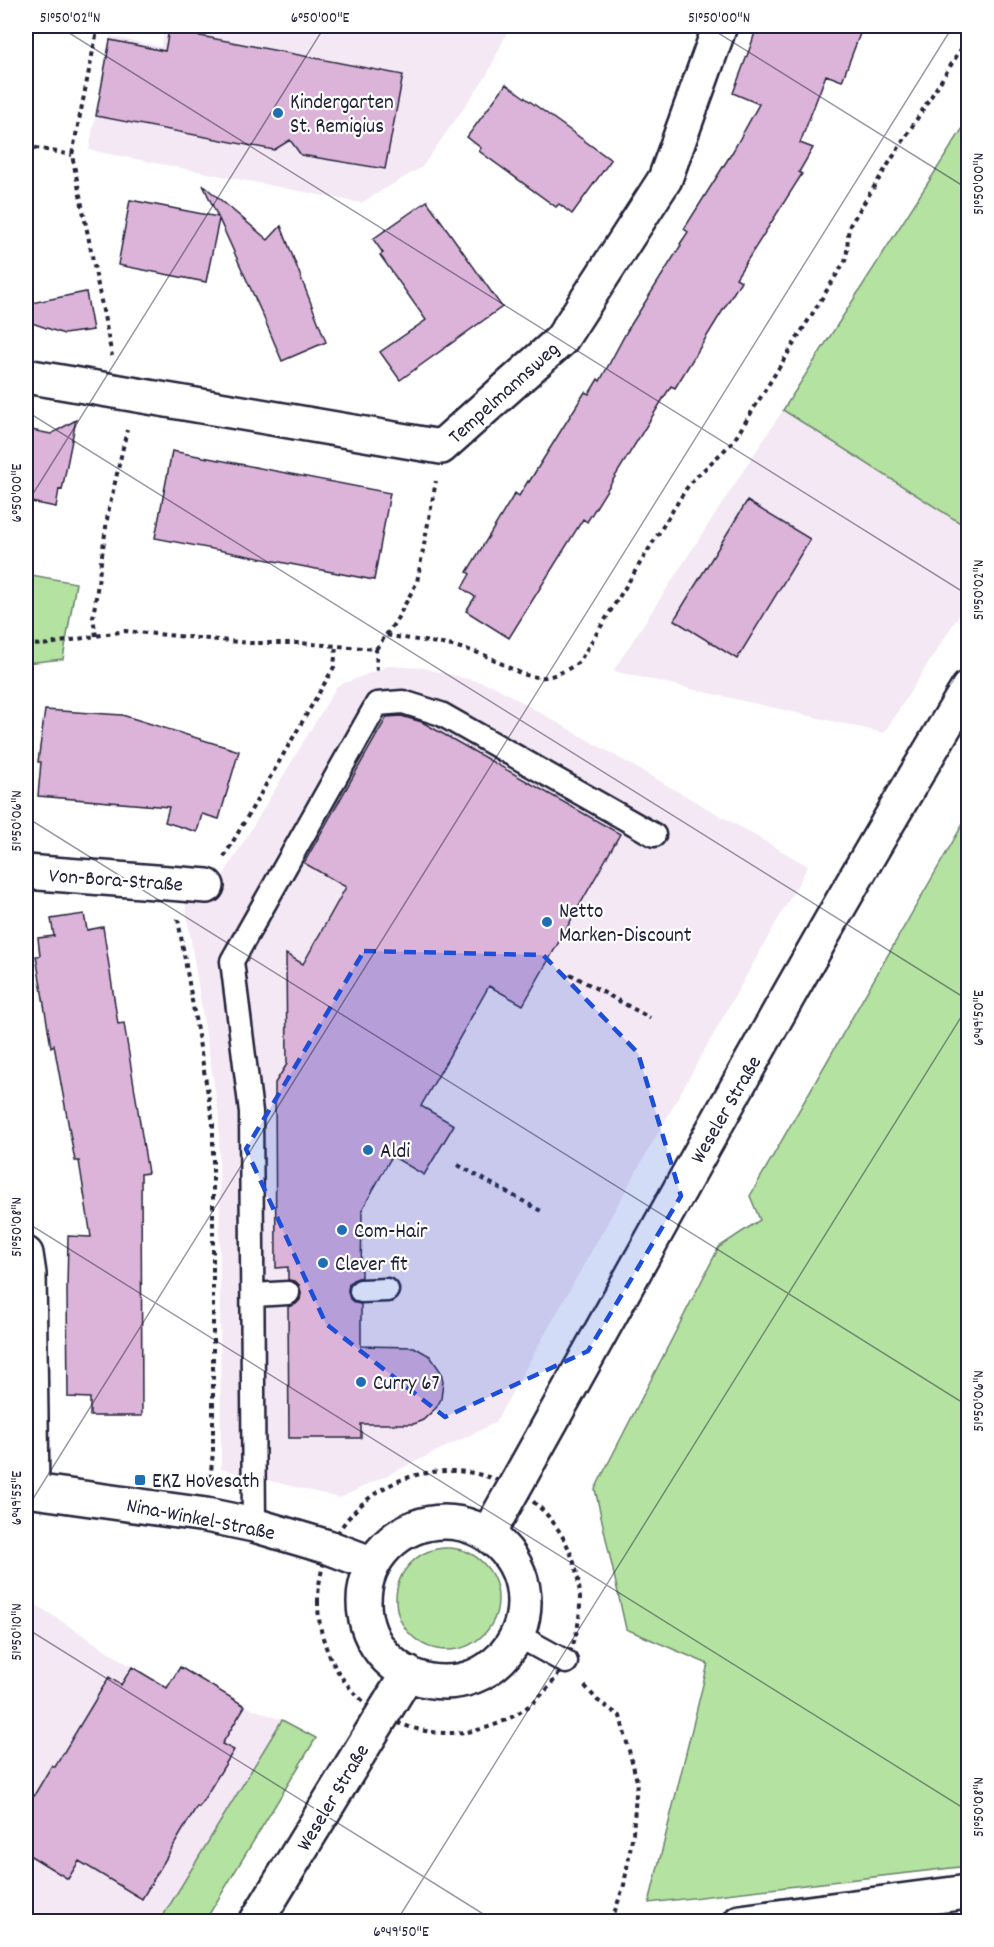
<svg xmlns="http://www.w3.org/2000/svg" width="994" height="1947" font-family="Dekko,sans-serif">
<rect width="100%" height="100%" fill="#fff"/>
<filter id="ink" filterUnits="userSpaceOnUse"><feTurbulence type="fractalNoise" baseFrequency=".0167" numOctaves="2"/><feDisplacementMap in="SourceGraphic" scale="12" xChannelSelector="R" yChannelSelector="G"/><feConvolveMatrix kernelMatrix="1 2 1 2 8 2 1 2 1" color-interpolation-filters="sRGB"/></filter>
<g filter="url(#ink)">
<path fill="#f4e8f4" d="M 165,26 L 510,26 L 487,75 L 422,167 L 361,203 L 89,150 L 110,36 L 161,47 Z
M 783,410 L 968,529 L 968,601 L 884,733 L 613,671 Z
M 388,666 L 424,668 L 492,685 L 808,866 L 495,1423 L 340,1498 L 221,1469 L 219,1117 L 185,903 L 213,893 L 337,686 Z
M 26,1604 L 35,1604 L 132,1667 L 167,1688 L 180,1667 L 245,1706 L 282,1720 L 160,1921 L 26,1922 Z"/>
<path fill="#b4e2a0" stroke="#6b826e" stroke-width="1.5" d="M 968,120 L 968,528 L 783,410 Z
M 26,574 L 76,583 L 63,659 L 26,663 Z
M 968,815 L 968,1866 L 649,1903 L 708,1664 L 626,1629 L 595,1489 L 719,1247 L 760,1220 L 750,1196 Z
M396 1599a51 51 0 1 1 102 0a51 51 0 1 1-102 0Z
M 282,1720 L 316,1738 L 205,1921 L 160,1921 Z"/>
<path fill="#dcb3d9" stroke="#22223b" stroke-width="1.5" d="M 757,26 L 845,26 L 861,31 L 842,81 L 826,75 L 800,143 L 813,148 L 799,172 L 802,174 L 736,278 L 741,281 L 675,388 L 671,386 L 587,522 L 583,519 L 509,638 L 466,611 L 475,597 L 462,588 L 470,574 L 467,572 L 515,493 L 519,496 L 528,481 L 529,482 L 585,392 L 589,394 L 598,379 L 600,381 L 627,331 L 681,245 L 680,244 L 688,232 L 684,229 L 733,151 L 759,104 L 733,93 L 751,45 Z
M 169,30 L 403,75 L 385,169 L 301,155 L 290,140 L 274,150 L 96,116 L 110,40 L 165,51 Z
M 506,84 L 611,160 L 572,214 L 559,204 L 556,207 L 479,151 L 481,148 L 467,137 Z
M 203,185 L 268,240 L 281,226 L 326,342 L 282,361 L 264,318 L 219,219 L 206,282 L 118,265 L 130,200 L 218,217 Z
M 427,201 L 502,307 L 400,380 L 380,352 L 426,320 L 380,255 L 383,253 L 373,239 Z
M 86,292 L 93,330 L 64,334 L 26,321 L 26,304 Z
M 76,420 L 62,490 L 59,489 L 56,507 L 26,501 L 26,429 L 51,434 Z
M 172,451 L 390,493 L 374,580 L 155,538 Z
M 747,501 L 810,539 L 737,659 L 674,620 Z
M 45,710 L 122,715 L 239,751 L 219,819 L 202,814 L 197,832 L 165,822 L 169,807 L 38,796 L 41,762 L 38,762 Z
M 401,716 L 422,722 L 620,834 L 523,1005 L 489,986 L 421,1106 L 454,1125 L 424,1175 L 392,1156 L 362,1210 L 361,1277 L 353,1280 L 349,1284 L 348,1291 L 350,1299 L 355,1303 L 361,1304 L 361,1346 L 414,1347 L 430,1356 L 441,1372 L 443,1381 L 441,1399 L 436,1408 L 423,1420 L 414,1424 L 361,1424 L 361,1438 L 289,1438 L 288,1307 L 296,1304 L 300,1300 L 301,1293 L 299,1285 L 295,1281 L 288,1280 L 288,1267 L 276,1268 L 275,1083 L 287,1064 L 286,954 L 303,964 L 346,887 L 304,863 L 387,717 Z
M 84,914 L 87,930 L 103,927 L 118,1024 L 124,1023 L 148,1173 L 141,1174 L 142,1416 L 90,1416 L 90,1398 L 68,1397 L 67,1289 L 68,1236 L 91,1237 L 79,1161 L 75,1161 L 54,1045 L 51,1047 L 36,956 L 40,956 L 38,938 L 54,936 L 51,919 Z
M 132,1667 L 167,1688 L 180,1667 L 245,1706 L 222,1744 L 234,1750 L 199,1807 L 197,1806 L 142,1899 L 79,1861 L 68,1879 L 26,1853 L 26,1809 L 52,1765 L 55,1767 L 109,1677 L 121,1685 Z"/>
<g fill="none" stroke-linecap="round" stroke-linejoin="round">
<g stroke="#22223b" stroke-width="27">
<path id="lane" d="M 361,1291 L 387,1290
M 254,1295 L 288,1293
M 254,1525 L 251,1112 L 232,961 L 377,704 L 403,702 L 441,714 L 654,835
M 517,1635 L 566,1662"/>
</g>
<g stroke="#22223b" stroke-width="38">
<path id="street" d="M 26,376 L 441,447 L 561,340 L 665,179 L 720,26
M 26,872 L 207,886
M 26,1254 L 29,1274 L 32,1489
M 26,1490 L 206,1515 L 254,1525 L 328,1547 L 373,1564
M 740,1922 L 968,1892"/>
</g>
<g stroke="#22223b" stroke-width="38">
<path id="secondary" d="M364 1602a80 80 0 1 1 160 0a80 80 0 1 1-160 0Z
M 488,1534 C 647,1252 800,965 968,688
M 256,1922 L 408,1673"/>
</g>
<path stroke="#22223b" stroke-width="4" stroke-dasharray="4.5 4.5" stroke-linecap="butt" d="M 98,26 L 72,155 L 112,356
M 26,146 L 72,155
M 386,635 L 396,621 L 417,582 L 436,481
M 96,636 L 93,618 L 108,513 L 127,430
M 26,644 L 42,645 L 125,631 L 250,643 L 299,643 L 376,649 L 377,674
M 376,649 L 386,635 C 418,641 451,643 481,654 C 502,661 522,680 546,677 C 558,675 569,669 579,662 L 686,489 L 694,479 L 733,442 L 845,261 C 849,249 846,237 850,225 L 968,38
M 224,857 L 334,667 L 336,646
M 178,919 L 213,1123 L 213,1452 L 210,1481
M 570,974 L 650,1018
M 458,1165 L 541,1211
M318 1602a131 131 0 1 1 262 0a131 131 0 1 1-262 0Z
M 585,1686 L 597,1700 L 620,1716 L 637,1781 L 633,1833 L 624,1885 L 611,1922"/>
<use href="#lane" stroke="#fff" stroke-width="22"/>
<use href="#street" stroke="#fff" stroke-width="33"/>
<use href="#secondary" stroke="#fff" stroke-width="33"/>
</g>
</g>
<path fill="#1d4ed8" fill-opacity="0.2" stroke="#1d4ed8" stroke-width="4.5" stroke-dasharray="12 8" stroke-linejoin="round" d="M 364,951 L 543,955 L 638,1053 L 681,1196 L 588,1351 L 445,1417 L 326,1324 L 246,1149 Z"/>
<path fill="none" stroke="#22223b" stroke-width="1.5" stroke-opacity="0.45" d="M 58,26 L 968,595M 707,26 L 968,189M 26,411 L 968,1000M 26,505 L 325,26M 26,817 L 968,1406M 26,1222 L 968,1811M 26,1510 L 953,26M 26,1628 L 496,1922M 396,1922 L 968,1006"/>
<g fill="#1f6fb2" stroke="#fff" stroke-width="2">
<circle cx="278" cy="113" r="6"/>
<circle cx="547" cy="922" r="6"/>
<circle cx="368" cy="1150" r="6"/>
<circle cx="342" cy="1230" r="6"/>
<circle cx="323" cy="1263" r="6"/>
<circle cx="361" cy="1382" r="6"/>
<rect x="134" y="1474" width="12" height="12" rx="3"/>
</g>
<g text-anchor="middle" stroke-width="4.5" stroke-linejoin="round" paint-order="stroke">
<g font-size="21" fill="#22223b" stroke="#fff" text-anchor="start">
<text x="290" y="108">Kindergarten<tspan x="290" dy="24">St. Remigius</tspan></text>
<text x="559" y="917">Netto<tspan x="559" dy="24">Marken-Discount</tspan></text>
<text x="380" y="1157">Aldi</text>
<text x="354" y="1237">Com-Hair</text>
<text x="335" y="1270">Clever fit</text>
<text x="373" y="1389">Curry 67</text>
<text x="152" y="1487">EKZ Hovesath</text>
</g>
<g font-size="21" fill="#22223b" stroke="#fff">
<text transform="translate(503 392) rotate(-42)" y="7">Tempelmannsweg</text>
<text transform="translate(116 879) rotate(4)" y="7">Von-Bora-Straße</text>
<text transform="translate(725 1109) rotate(-60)" y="7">Weseler Straße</text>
<text transform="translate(201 1518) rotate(11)" y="7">Nina-Winkel-Straße</text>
<text transform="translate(332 1797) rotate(-59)" y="7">Weseler Straße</text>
</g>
</g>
<rect width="994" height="1947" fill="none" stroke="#fff" stroke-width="66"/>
<rect x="33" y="33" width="928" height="1881" fill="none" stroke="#22223b" stroke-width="2"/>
<g font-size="15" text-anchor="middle" fill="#22223b">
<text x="70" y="22">51°50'02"N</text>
<text x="320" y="22">6°50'00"E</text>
<text x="719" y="22">51°50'00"N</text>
<text transform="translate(978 184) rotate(-90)" y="5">51°50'00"N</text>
<text transform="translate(16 493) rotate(-90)" y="5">6°50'00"E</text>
<text transform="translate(978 590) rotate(-90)" y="5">51°50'02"N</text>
<text transform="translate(16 821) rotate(-90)" y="5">51°50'06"N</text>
<text transform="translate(978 1018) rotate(-90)" y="5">6°49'50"E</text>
<text transform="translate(16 1227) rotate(-90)" y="5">51°50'08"N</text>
<text transform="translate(978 1401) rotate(-90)" y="5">51°50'06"N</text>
<text transform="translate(16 1498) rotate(-90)" y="5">6°49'55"E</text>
<text transform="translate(16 1632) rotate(-90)" y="5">51°50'10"N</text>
<text transform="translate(978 1807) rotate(-90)" y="5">51°50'08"N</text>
<text x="401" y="1936">6°49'50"E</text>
</g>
</svg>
